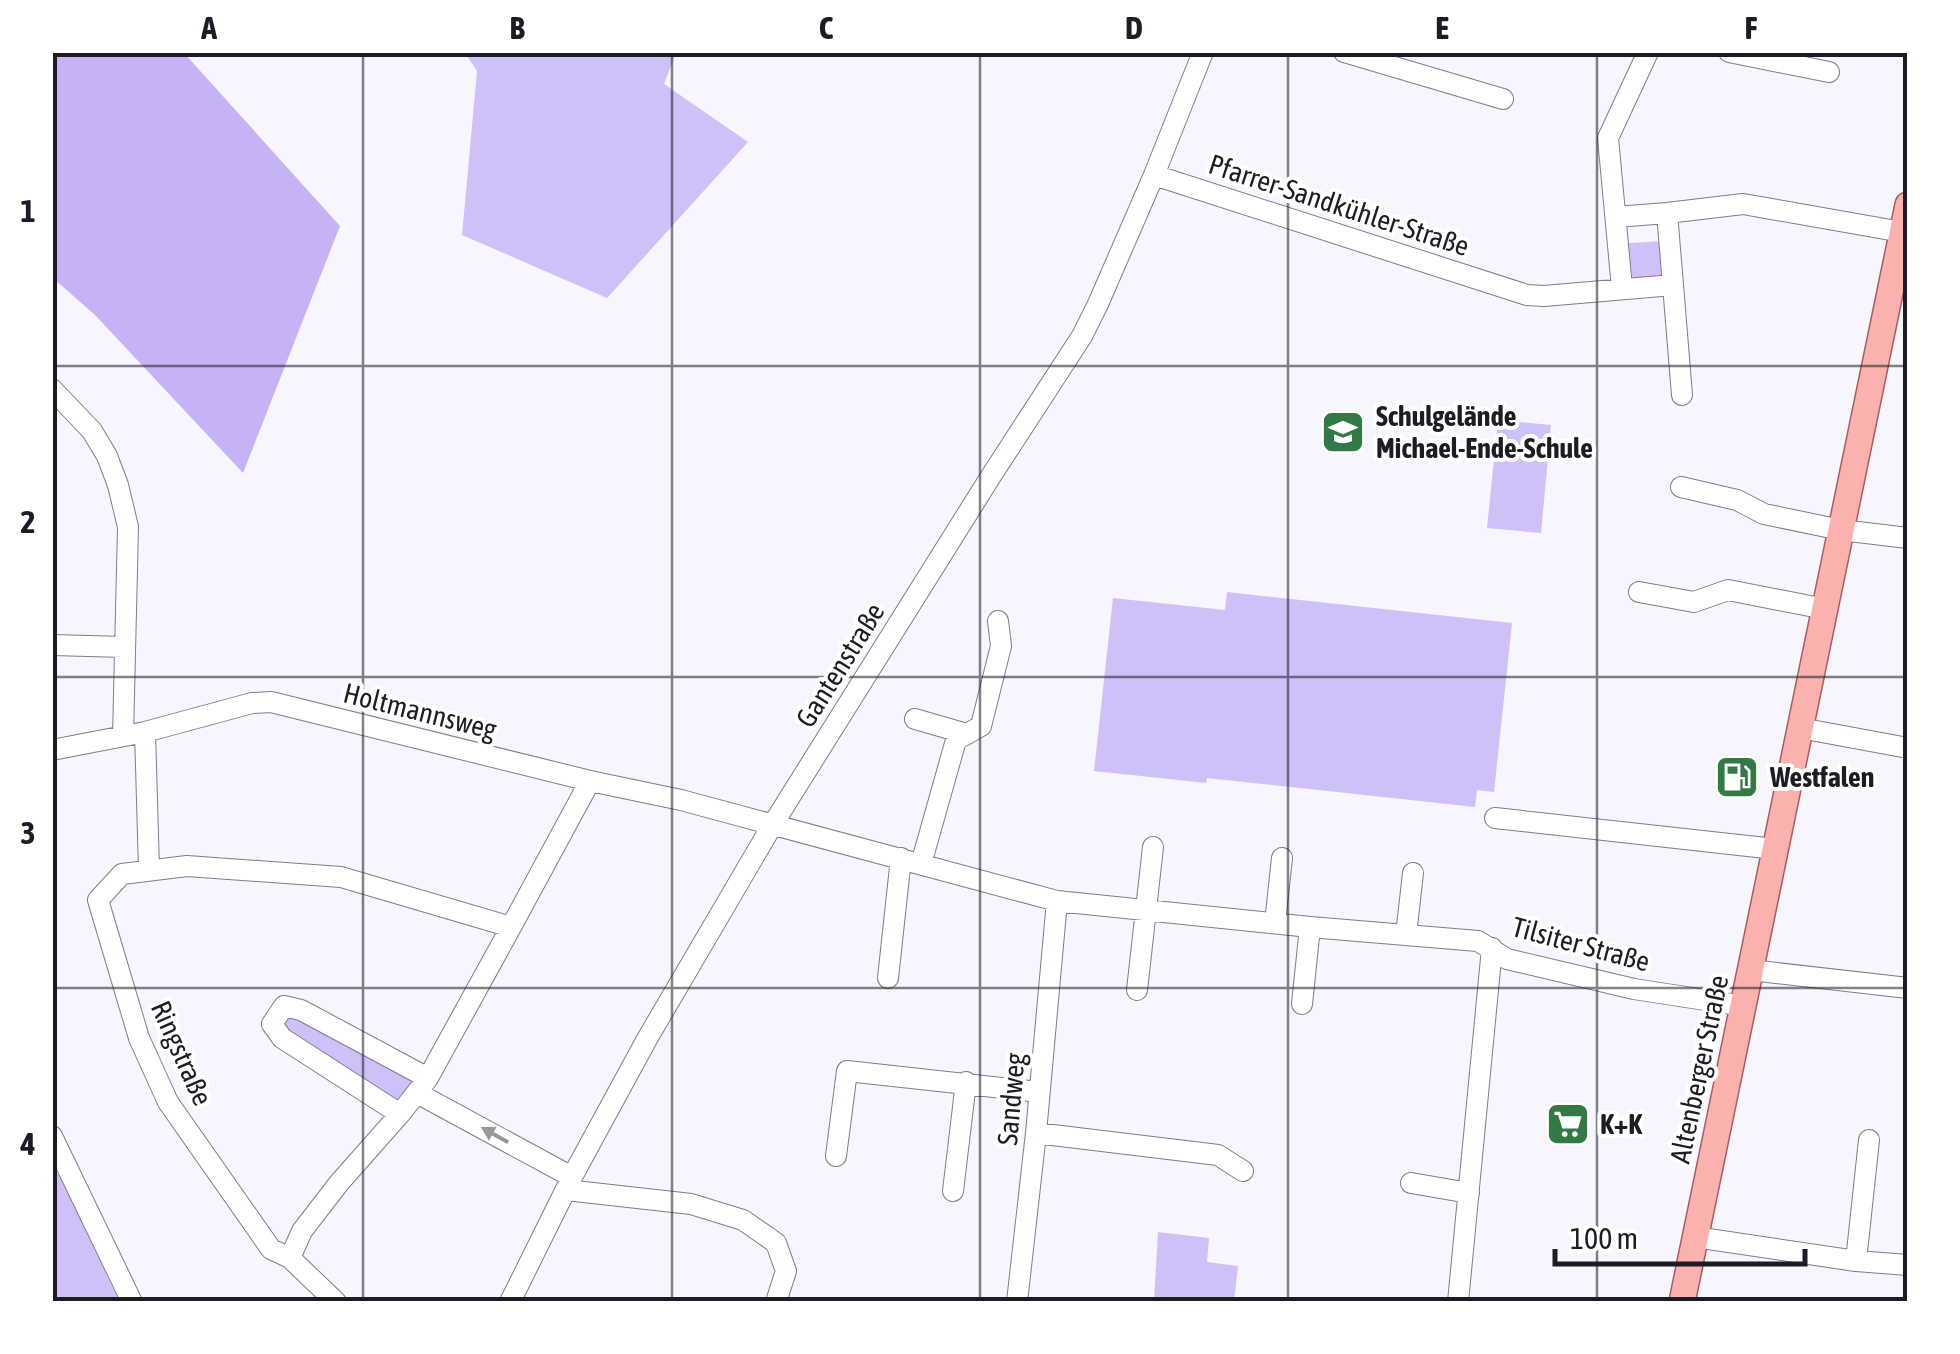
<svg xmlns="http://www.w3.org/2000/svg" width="1960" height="1354" font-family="'Asap Condensed',sans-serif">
<rect width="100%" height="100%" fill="#f7f5fe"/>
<path fill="#cfc0f8" d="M 465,53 L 676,53 L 664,84 L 748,142 L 607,298 L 462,235 L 477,71 Z
M 1665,241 L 1665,277 L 1637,280 L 1630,275 L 1627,245 L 1630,243 Z
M 1498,420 L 1551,425 L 1541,533 L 1487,528 Z
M 1227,592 L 1512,623 L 1494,792 L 1477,790 L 1475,807 L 1207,778 L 1206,783 L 1094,771 L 1113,598 L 1225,610 Z
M 286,1010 L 422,1079 L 399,1110 L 276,1024 Z
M 52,1174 L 59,1174 L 119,1301 L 53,1301 Z
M 1158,1232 L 1209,1238 L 1207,1262 L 1238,1266 L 1234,1301 L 1154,1300 Z"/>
<path fill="#c5b3f5" d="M 53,52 L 184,53 L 340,226 L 243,473 L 95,315 L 53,278 Z"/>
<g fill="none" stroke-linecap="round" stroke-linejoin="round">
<g stroke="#807b8f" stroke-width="22">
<path id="minor" d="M 1344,52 L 1503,99
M 1729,52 L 1829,72
M 1154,175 L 1527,295 L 1544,296 L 1673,285 L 1667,213 L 1616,217
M 1667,213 L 1743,204 L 1902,232
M 1673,285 L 1682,395
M 1622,288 L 1608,138 L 1648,52
M 52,389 L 92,431 L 107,456 L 118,485 L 128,527 L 123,736
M 1681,487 L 1737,500 L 1764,514 L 1841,530 L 1908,538
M 1639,592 L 1694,602 L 1728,590 L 1825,609
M 52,645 L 124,647
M 915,719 L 967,734
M 1800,728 L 1908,748
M 145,732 L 149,869
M 52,750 L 145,732 L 252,703 L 271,702 L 590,781 L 681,800 L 1057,901 L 1310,927 L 1478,941 L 1507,959 L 1634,989 L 1744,1006
M 1495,818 L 1775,849
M 921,864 L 956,740 L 981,726 L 1001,646 L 998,621
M 1275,923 L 1282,858
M 511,927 L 590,781
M 1406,935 L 1413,873
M 1750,970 L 1908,988
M 888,978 L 901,858
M 1137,990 L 1153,847
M 1302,1004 L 1310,927
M 417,1093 L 572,1177
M 400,1114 L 282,1038 L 272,1024 L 284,1006 L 301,1010 L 428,1078
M 1036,1133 L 1218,1155 L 1243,1171
M 52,1136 L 132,1302
M 836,1156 L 847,1071 L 1039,1092
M 1411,1183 L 1469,1193
M 566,1190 L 691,1204 L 743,1220 L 776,1243 L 786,1271 L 776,1302
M 953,1191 L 966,1082
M 1695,1237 L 1856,1261 L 1908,1265
M 290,1258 L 302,1231 L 339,1183 L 400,1114 L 428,1078 L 511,927 L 341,877 L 187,866 L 122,874 L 98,900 L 139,1038 L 168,1102 L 271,1249 L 290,1258 L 336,1302
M 1856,1261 L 1869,1140
M 510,1302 L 572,1177 L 647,1039 L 773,824 L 991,476 L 1082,336 L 1098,304 L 1154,175 L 1203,52
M 1017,1302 L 1036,1133 L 1057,901
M 1458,1302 L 1492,948"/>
</g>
<g stroke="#ab5c5b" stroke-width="28">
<path id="major" d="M 1682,1302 L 1908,205"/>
</g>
<use href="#minor" stroke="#fff" stroke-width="20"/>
<use href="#major" stroke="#fbb2af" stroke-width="25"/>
</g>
<defs><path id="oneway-solid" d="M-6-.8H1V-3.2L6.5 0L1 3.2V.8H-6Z" transform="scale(2.5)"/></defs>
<use fill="#99989c" href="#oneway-solid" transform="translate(495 1135) rotate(-151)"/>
<path fill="none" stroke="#1d1b23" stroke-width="2.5" stroke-opacity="0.55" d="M 363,52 L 363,1302M 672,52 L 672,1302M 980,52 L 980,1302M 1288,52 L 1288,1302M 1597,52 L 1597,1302M 52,366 L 1908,366M 52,677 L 1908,677M 52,988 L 1908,988"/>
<defs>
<g id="school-square" transform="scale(2.25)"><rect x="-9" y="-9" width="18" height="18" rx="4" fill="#327945" stroke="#fff"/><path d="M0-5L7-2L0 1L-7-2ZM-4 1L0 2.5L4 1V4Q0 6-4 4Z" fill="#fff"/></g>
<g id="fuel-square" transform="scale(2.25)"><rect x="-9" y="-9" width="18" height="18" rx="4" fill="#327945" stroke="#fff"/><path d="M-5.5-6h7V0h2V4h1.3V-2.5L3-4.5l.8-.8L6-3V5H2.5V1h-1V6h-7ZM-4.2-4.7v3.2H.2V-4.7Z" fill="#fff"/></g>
<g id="supermarket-square" transform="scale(2.25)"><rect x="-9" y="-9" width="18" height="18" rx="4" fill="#327945" stroke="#fff"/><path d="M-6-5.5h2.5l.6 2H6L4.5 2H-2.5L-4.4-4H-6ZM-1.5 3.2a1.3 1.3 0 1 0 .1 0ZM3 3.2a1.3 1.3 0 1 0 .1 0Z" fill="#fff"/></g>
</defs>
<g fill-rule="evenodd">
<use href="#school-square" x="1343" y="432"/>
<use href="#fuel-square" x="1737" y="777"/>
<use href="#supermarket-square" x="1568" y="1124"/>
</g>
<g text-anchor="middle" stroke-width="8" stroke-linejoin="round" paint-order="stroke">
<g font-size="28" fill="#1d1b23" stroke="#fff">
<text transform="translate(1339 205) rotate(18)" y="10">Pfarrer-Sandkühler-Straße</text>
<text transform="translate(840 665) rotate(-58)" y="10">Gantenstraße</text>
<text transform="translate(420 711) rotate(14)" y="10">Holtmannsweg</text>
<text transform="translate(1581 944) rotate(15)" y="10">Tilsiter Straße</text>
<text transform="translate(182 1053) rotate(66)" y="10">Ringstraße</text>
<text transform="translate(1699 1069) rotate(-78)" y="10">Altenberger Straße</text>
<text transform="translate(1011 1099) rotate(-85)" y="10">Sandweg</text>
</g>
<g font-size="28" font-weight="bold" fill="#1d1b23" stroke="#fff" text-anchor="start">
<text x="1376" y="426">Schulgelände<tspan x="1376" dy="32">Michael-Ende-Schule</tspan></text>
<text x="1770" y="787">Westfalen</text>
<text x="1600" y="1134">K+K</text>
</g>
</g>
<rect width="1960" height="1354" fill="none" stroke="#ffffff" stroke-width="110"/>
<path d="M1555 1249v15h250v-15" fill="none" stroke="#1d1b23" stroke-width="5"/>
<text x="1570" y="1249" font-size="30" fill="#1d1b23" stroke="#ffffff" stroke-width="8" paint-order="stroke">100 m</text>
<rect x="55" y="55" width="1850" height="1244" fill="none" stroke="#1d1b23" stroke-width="4"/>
<g font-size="32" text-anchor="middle" font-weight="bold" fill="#1d1b23">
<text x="209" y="39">A</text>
<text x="517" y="39">B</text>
<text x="826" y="39">C</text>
<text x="1134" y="39">D</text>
<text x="1442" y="39">E</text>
<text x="1751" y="39">F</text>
<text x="28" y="222">1</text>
<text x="28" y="533">2</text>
<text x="28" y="844">3</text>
<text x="28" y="1155">4</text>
</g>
</svg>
